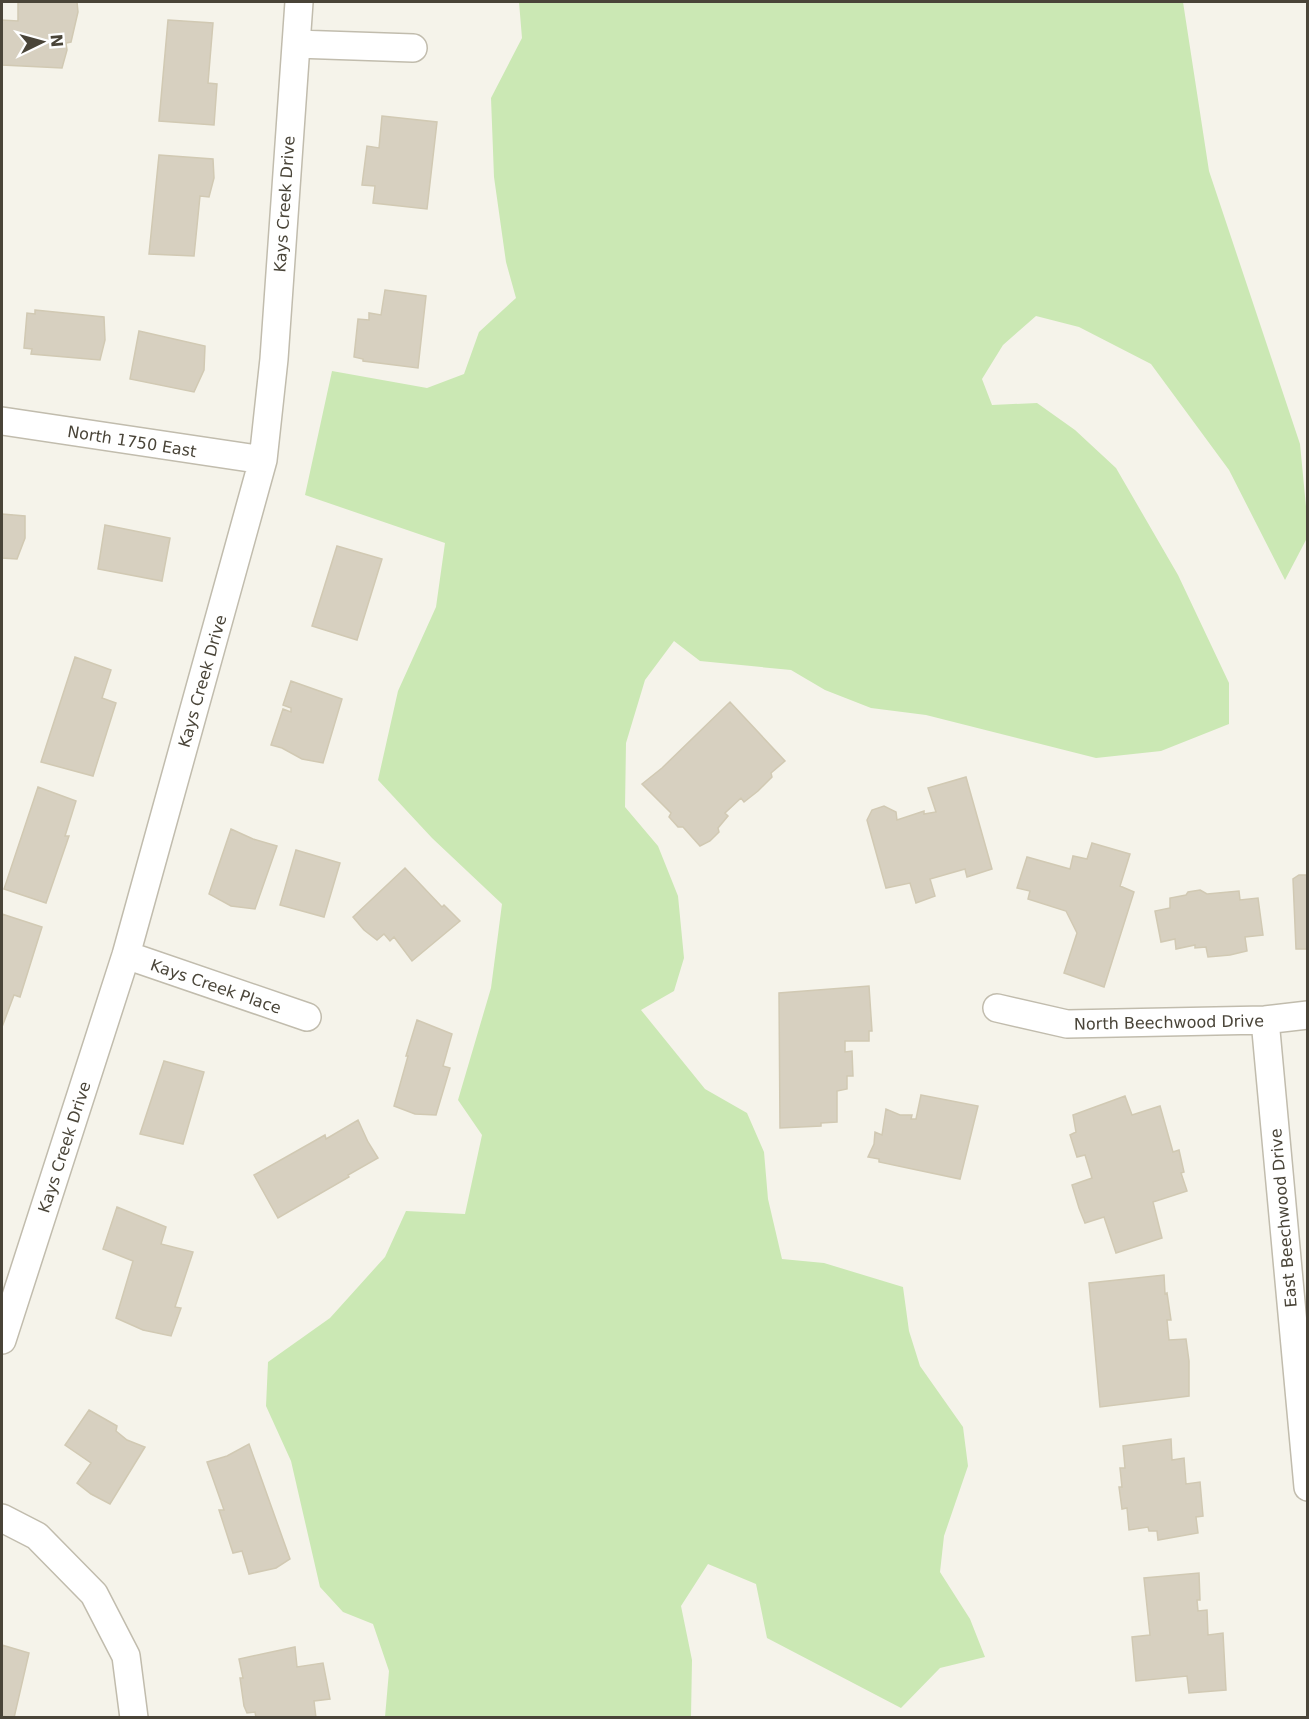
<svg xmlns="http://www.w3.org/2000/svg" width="1309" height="1719" font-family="'DejaVu Sans',sans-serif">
<rect width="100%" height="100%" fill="#f5f3ea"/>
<path fill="#cbe8b4" d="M 519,2 L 1183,2 L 1209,171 L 1300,444 L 1307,517 L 1307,538 L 1285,580 L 1229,470 L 1151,364 L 1079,327 L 1036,316 L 1003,345 L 982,379 L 992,405 L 1037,403 L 1075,430 L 1116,468 L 1178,575 L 1229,683 L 1229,724 L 1161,751 L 1096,758 L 926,715 L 871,708 L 825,690 L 791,670 L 700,661 L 674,641 L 645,680 L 626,743 L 625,807 L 658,846 L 678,896 L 684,958 L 674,991 L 641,1010 L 705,1089 L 747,1113 L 764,1152 L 768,1199 L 782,1259 L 824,1263 L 903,1287 L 909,1331 L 920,1366 L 963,1427 L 968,1466 L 944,1536 L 940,1572 L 970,1619 L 985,1657 L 940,1668 L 901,1708 L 767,1638 L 756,1584 L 708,1564 L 681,1606 L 692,1660 L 691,1717 L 385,1717 L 389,1671 L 373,1624 L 343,1612 L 320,1587 L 291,1461 L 266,1406 L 268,1362 L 330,1318 L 385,1257 L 406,1211 L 465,1214 L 482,1135 L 458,1100 L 491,988 L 502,904 L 432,838 L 378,780 L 398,691 L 436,607 L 445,543 L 305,495 L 332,371 L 427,388 L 464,374 L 479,332 L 516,298 L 506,262 L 494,177 L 491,98 L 522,38 Z"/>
<path fill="#d7d0c0" stroke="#d1c9b3" stroke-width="1.5" d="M 18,2 L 77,2 L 78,12 L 71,42 L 66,43 L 67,50 L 62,68 L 2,65 L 2,20 L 18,21 Z
M 168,20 L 213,23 L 208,83 L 217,84 L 214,125 L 159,121 Z
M 382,116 L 437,122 L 427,209 L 373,203 L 375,186 L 362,185 L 367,146 L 379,148 Z
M 159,155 L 213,159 L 214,178 L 209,197 L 200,196 L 194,256 L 149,254 Z
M 385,290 L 426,296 L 418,368 L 363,361 L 363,359 L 354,357 L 358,319 L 369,320 L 369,313 L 381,315 Z
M 35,310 L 104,317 L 105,340 L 100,360 L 31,354 L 32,349 L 24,348 L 27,313 L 35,314 Z
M 139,331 L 205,346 L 204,370 L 194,392 L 130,379 Z
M 2,514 L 25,516 L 25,538 L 17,559 L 2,558 Z
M 105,525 L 170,538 L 162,581 L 98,569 Z
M 337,546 L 382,559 L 357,640 L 312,626 Z
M 75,657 L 111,670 L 102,698 L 116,703 L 93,776 L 41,762 Z
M 291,681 L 342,699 L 323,763 L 302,759 L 282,748 L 271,745 L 283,709 L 291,712 L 291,708 L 283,705 Z
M 730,702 L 785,761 L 771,773 L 772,777 L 758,791 L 744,802 L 741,798 L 725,813 L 728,816 L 718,828 L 719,832 L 710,841 L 700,846 L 683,827 L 678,827 L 669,817 L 671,813 L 642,784 L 662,768 Z
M 966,777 L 992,869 L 967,877 L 965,869 L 930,879 L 935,896 L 916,903 L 910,883 L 886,888 L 867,820 L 872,810 L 884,806 L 896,812 L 897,820 L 924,811 L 924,814 L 936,812 L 928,788 Z
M 38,787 L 76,801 L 65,836 L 69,836 L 46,903 L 4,889 Z
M 231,829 L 253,839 L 277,846 L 255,909 L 231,906 L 209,894 Z
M 1092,843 L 1130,854 L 1120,886 L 1134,892 L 1104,987 L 1064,973 L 1077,933 L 1066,911 L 1028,899 L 1030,891 L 1017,888 L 1027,857 L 1070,869 L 1073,856 L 1087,859 Z
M 296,850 L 340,863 L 324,917 L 280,905 Z
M 405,868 L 442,907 L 444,905 L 460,921 L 412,961 L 394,937 L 390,941 L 384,934 L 377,940 L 364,930 L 353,917 Z
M 1299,875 L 1308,875 L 1308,949 L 1296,949 L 1293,879 Z
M 1200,890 L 1207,894 L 1239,891 L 1240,900 L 1258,898 L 1263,935 L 1245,937 L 1247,951 L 1230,955 L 1208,957 L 1206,947 L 1195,948 L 1195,945 L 1176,949 L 1175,939 L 1161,942 L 1155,911 L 1170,908 L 1170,898 L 1186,895 L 1188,892 Z
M 2,914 L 42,927 L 20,997 L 14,995 L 2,1027 Z
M 869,986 L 872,1031 L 869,1031 L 869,1041 L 845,1041 L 845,1052 L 852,1051 L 853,1076 L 847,1076 L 847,1089 L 837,1091 L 837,1122 L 821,1123 L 821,1126 L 780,1128 L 779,993 Z
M 417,1020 L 452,1034 L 443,1066 L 450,1068 L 436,1115 L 415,1114 L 394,1106 L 408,1056 L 406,1056 Z
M 164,1061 L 204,1072 L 183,1144 L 140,1134 Z
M 921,1095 L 978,1106 L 960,1179 L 879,1162 L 879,1159 L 868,1157 L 874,1144 L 875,1132 L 882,1135 L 886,1109 L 900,1115 L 912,1115 L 911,1119 L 916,1119 Z
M 1125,1096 L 1132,1115 L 1160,1106 L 1173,1152 L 1179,1150 L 1184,1172 L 1181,1173 L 1187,1191 L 1153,1202 L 1162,1238 L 1116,1253 L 1104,1217 L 1085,1223 L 1079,1208 L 1072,1185 L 1092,1178 L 1085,1155 L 1077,1157 L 1070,1135 L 1076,1132 L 1073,1115 Z
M 358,1120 L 368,1142 L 378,1158 L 348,1175 L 349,1177 L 278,1218 L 254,1175 L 325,1135 L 326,1139 Z
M 117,1207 L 166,1227 L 161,1244 L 193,1252 L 175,1307 L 181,1308 L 171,1336 L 143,1330 L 116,1318 L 133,1261 L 103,1249 Z
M 1164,1275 L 1165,1294 L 1167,1293 L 1171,1320 L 1167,1320 L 1169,1340 L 1186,1339 L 1189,1361 L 1189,1396 L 1100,1407 L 1089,1283 Z
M 89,1410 L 117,1426 L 116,1431 L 127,1440 L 145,1447 L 110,1504 L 91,1494 L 77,1483 L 91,1463 L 65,1445 Z
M 1171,1439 L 1172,1460 L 1184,1458 L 1186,1484 L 1200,1482 L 1203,1516 L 1196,1517 L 1198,1533 L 1158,1540 L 1157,1531 L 1149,1531 L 1148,1527 L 1129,1530 L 1127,1508 L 1122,1509 L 1119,1487 L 1122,1487 L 1120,1468 L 1125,1468 L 1123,1446 Z
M 249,1444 L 290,1559 L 276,1568 L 249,1574 L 242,1551 L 233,1553 L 219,1510 L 224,1510 L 207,1462 L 227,1456 Z
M 1199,1573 L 1200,1600 L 1197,1600 L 1198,1611 L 1207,1610 L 1208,1635 L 1223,1633 L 1226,1690 L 1189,1693 L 1187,1676 L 1136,1681 L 1132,1637 L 1150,1635 L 1144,1578 Z
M 2,1645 L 29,1653 L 14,1718 L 2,1716 Z
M 295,1647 L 297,1667 L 323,1663 L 330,1699 L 314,1701 L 316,1718 L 256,1718 L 255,1712 L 247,1713 L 244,1706 L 240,1678 L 243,1678 L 239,1659 Z"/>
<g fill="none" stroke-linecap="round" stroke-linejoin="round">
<g stroke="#c1bcad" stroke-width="30">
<path id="street" d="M 296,44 L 413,48
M 2,421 L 263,460
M 126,955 L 307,1017
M 997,1008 L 1067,1024 L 1265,1020 L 1308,1015
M 1265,1020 L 1308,1487
M 2,1340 L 126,955 L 263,460 L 274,359 L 299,2
M 2,1518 L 37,1536 L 94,1594 L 126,1656 L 134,1718"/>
</g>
<use href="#street" stroke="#fff" stroke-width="27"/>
</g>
<g text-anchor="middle" stroke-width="4.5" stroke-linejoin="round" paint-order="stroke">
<g font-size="16" fill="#494438" stroke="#fff">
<text transform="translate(284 204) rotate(-86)" y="6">Kays Creek Drive</text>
<text transform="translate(132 441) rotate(9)" y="6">North 1750 East</text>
<text transform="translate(202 681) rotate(-74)" y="6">Kays Creek Drive</text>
<text transform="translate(216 986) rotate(19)" y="6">Kays Creek Place</text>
<text transform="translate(1169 1022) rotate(-1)" y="6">North Beechwood Drive</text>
<text transform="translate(64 1147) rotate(-72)" y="6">Kays Creek Drive</text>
<text transform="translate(1283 1218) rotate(-95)" y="6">East Beechwood Drive</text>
</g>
</g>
<rect width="1309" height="1719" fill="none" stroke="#494438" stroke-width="6"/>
<g transform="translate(42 42) rotate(85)" stroke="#ffffff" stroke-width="4.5" paint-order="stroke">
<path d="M0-4.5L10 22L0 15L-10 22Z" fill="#494438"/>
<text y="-9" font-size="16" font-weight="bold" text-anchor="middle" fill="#494438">N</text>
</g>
</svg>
